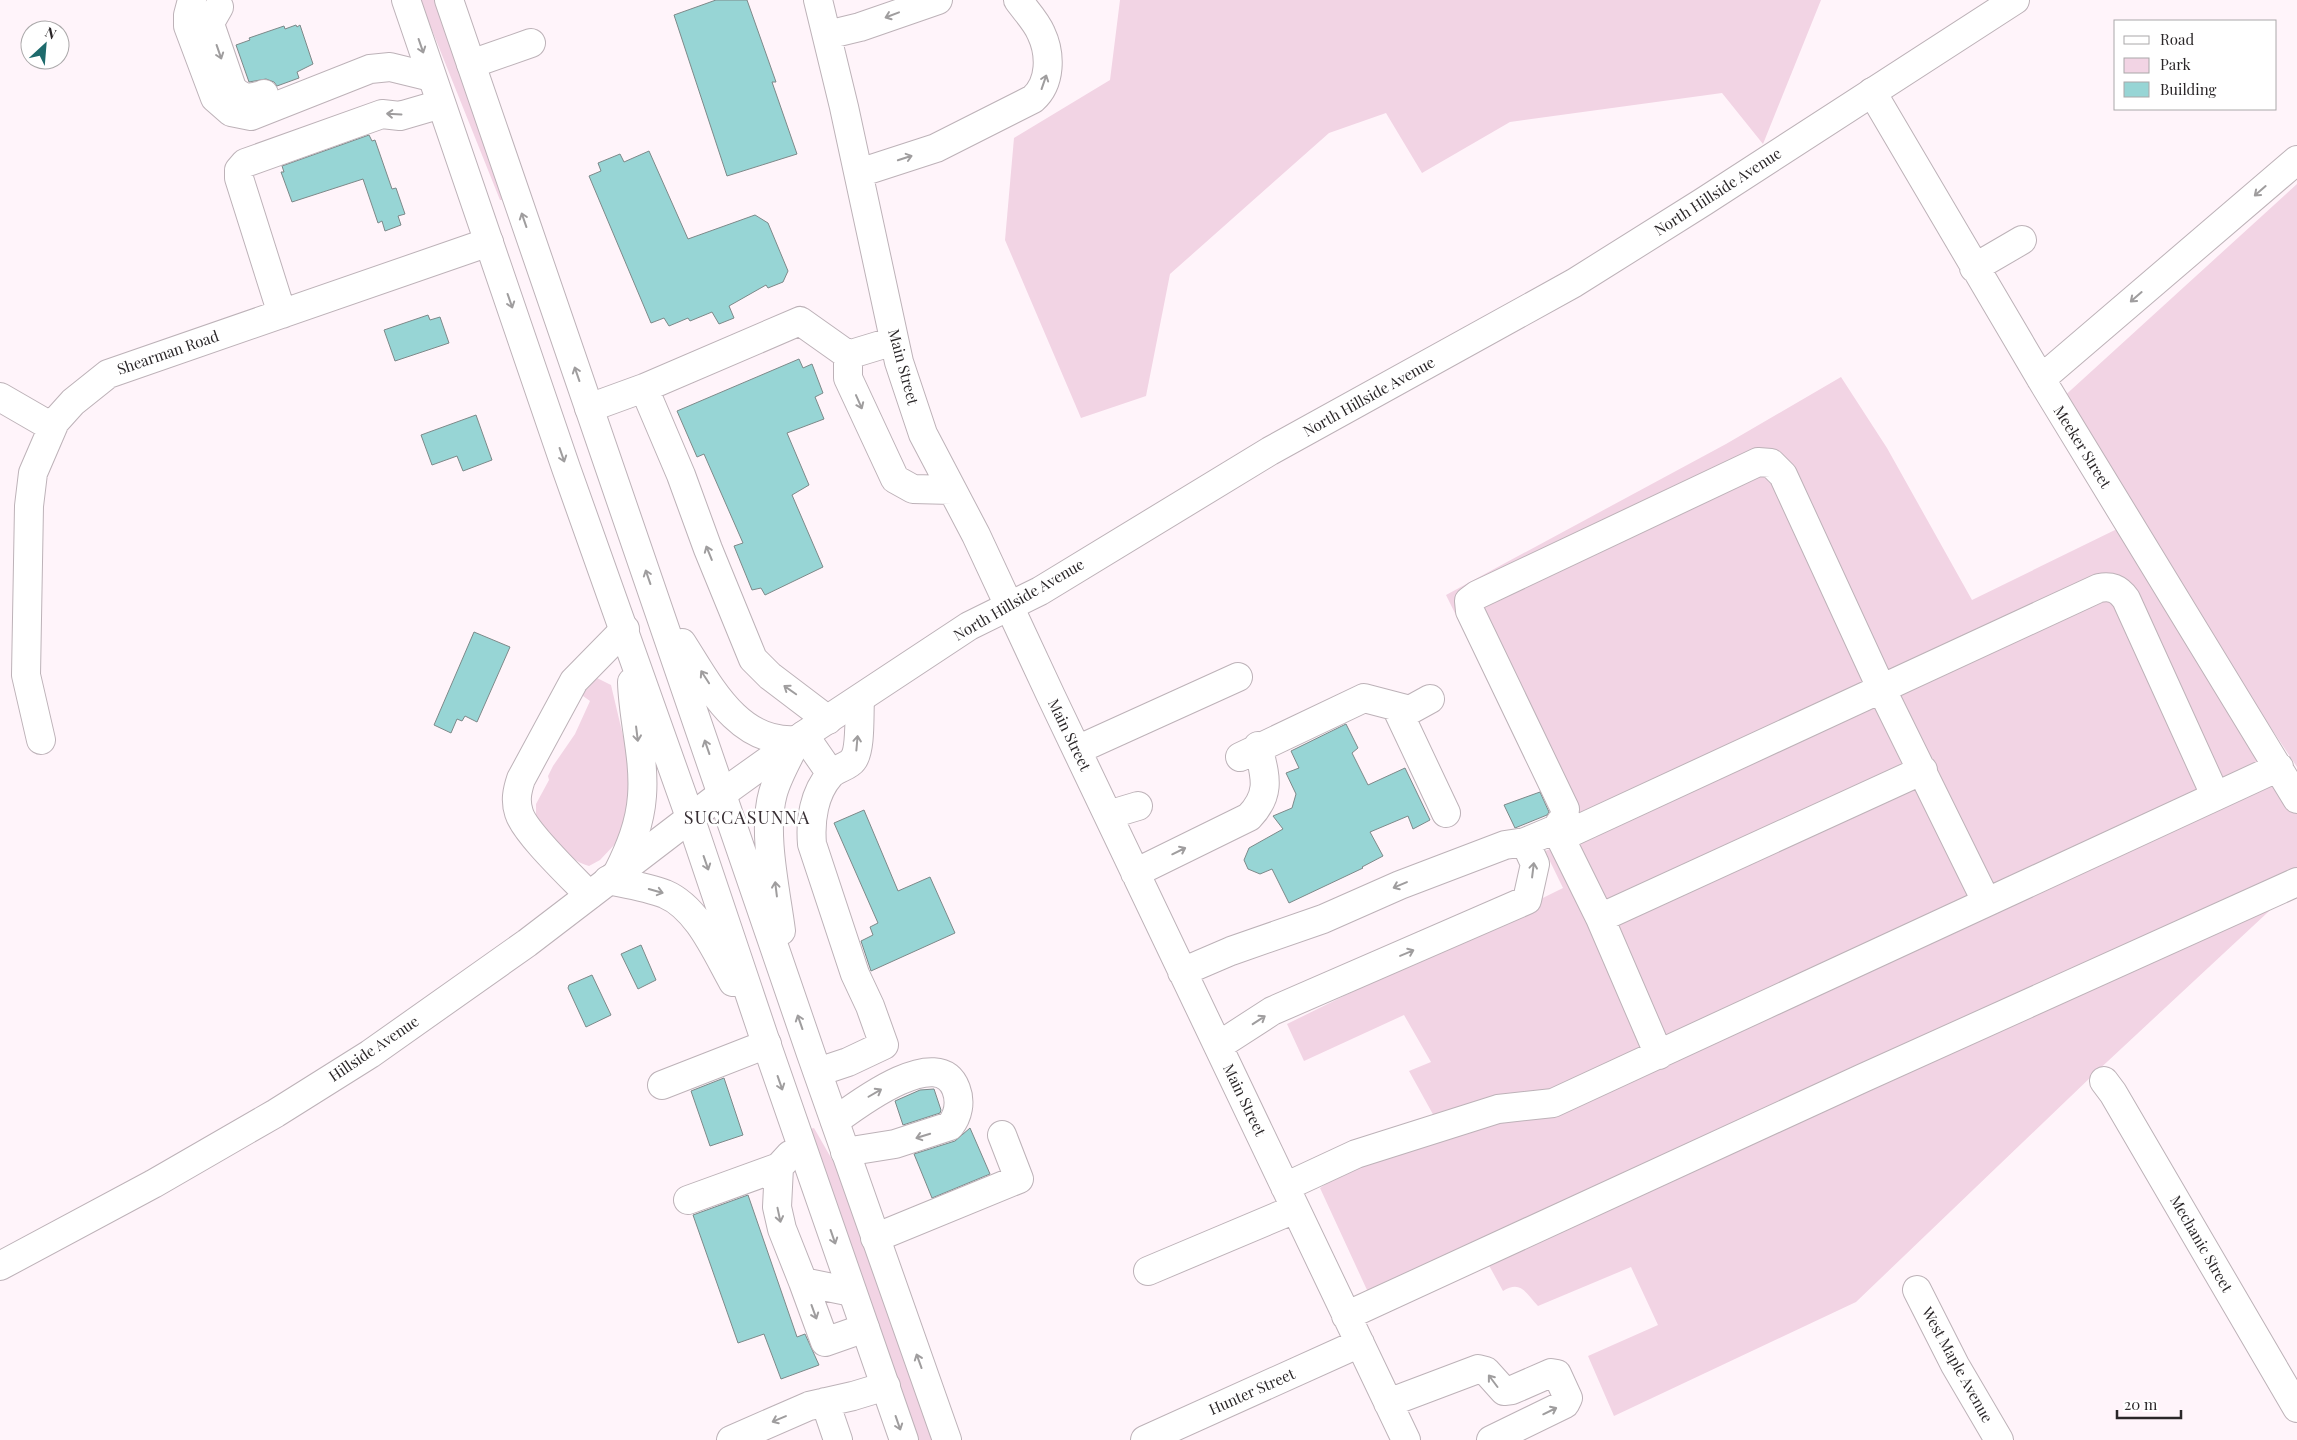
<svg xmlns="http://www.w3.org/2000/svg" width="2297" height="1440" font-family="'Playfair Display',serif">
<rect width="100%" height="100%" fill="#fff4fa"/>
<path fill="#f2d4e4" d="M 420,0 L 434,0 L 503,200 L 500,200 Z
M 1120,0 L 1821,0 L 1763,144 L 1722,93 L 1510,122 L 1422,173 L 1386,113 L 1329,133 L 1170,274 L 1146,396 L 1081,418 L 1005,240 L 1014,138 L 1110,80 Z
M 2297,184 L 2297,767 L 2134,523 L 2060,400 Z
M 1841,377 L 1887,448 L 1972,600 L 2117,529 L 2297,810 L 2297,885 L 2093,1075 L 1856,1302 L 1614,1416 L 1588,1356 L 1658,1325 L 1631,1267 L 1538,1306 C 1526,1293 1521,1280 1503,1291 L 1486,1260 L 1373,1303 L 1320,1188 L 1361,1160 L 1440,1127 L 1409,1071 L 1431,1062 L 1404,1015 L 1304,1061 L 1287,1024 L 1563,888 L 1545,851 L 1568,842 L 1446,595 L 1726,444 Z
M 597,678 L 611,685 L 628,757 L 633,801 L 617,842 L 600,860 L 589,866 C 565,859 551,836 536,818 L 536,804 L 549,780 L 548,776 L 553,766 L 575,734 L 590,701 L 583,696 L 583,693 Z
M 814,1128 L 838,1170 L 933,1440 L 917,1440 L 810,1129 Z"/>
<path fill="#97d5d5" stroke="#7d8989" d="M 716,0 L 747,0 L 776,82 L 772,82 L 797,154 L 727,176 L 674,15 Z
M 296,25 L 297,27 L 300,25 L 313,64 L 297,72 L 299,78 L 277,86 L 274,82 L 266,79 L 249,82 L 236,45 L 250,40 L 249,38 L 284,26 L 285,29 Z
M 369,135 L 372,141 L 375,140 L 392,189 L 396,188 L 405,214 L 398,216 L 401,225 L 385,231 L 382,221 L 378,223 L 363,179 L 292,202 L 281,172 L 284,172 L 282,166 Z
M 649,151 L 688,239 L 755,215 L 768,223 L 788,271 L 783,282 L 768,288 L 766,285 L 729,306 L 734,318 L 719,324 L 712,312 L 690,321 L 688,318 L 669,326 L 664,318 L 651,323 L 589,176 L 601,171 L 598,163 L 620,154 L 624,162 Z
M 428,315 L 430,320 L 440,317 L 449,343 L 395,361 L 384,330 Z
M 799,359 L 803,368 L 812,364 L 823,393 L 815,397 L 824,419 L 787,433 L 809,485 L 792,495 L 823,567 L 765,595 L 761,588 L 752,590 L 734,546 L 743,543 L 704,454 L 697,457 L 677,411 Z
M 476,415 L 492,460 L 463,471 L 457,456 L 432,465 L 421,435 Z
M 474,632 L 510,647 L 477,722 L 465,716 L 462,721 L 457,719 L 451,733 L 434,725 Z
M 1346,724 L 1358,748 L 1352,753 L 1368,785 L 1405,768 L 1430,820 L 1413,829 L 1408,816 L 1370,832 L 1383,856 L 1362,867 L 1363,868 L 1289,903 L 1272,869 L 1260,874 L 1248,869 L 1244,860 L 1249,848 L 1283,829 L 1273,816 L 1292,808 L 1296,794 L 1286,773 L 1299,768 L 1291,751 Z
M 1540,792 L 1549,812 L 1547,815 L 1515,828 L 1504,805 Z
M 864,810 L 898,891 L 930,877 L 955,933 L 871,971 L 861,941 L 873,935 L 870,927 L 878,923 L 834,823 Z
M 641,945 L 656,980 L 638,989 L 621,954 Z
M 592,975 L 611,1015 L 586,1027 L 568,988 L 569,985 Z
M 724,1078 L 743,1135 L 710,1146 L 691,1091 Z
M 934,1089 L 941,1110 L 940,1113 L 903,1125 L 895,1101 L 920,1090 Z
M 970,1128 L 990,1174 L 932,1198 L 914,1154 L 955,1141 Z
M 748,1195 L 797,1337 L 805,1334 L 819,1365 L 781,1379 L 764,1334 L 738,1343 L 693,1215 Z"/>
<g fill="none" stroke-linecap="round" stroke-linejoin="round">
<g stroke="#bdb2b8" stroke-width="30">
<path id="minor" d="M 192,0 L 188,15 L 188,26 L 215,98 L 231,112 L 251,116 L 370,69 L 390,67 L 431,77
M 818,0 L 844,107 L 899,362 L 923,434 L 976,535 L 1051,696 L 1406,1440
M 219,7 L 211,21 L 211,27 L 232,88 C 241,100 252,99 264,94
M 827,35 L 860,27 L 938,0
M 471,64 L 531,43
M 1872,92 L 2041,379 L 2297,799
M 859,173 L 936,148 L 1033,99 C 1051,83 1051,54 1041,33 C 1036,21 1025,10 1018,0
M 1974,268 L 2022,240
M 282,314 L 239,178 L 239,170 L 245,163 L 382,114 L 400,116 L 441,104
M 848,355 L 848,378 L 895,479 L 913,489 L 952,490
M 2041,379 L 2297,160
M 644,388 L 681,475 L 708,549 L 753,659 L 770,676 L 828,720
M 0,397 L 52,427
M 589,408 L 644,388 L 800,321 L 848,355 L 894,341
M 1396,707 L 1446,813
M 804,735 L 831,774
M 41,740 L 26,675 L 29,506 L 33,473 L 55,422 L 73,402 L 108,374 L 489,242
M 1077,750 L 1238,677
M 1240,757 L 1364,698 L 1410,710 L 1430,699
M 1108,815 L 1138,806
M 1525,842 L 1556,829 L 1572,832 L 2099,588 C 2111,586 2118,588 2126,599 L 2215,795
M 1135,873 L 1249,817 C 1272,793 1265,776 1258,746
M 589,895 C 573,878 525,833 519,813 C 515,801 517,791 521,779 L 574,681 L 625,629
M 1600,918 L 1923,770
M 1182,972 L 1231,951 L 1323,919 L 1400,885 L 1505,845 L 1525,842 L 1535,864 L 1527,900 L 1272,1011 L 1218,1046
M 1659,1055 L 1600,918 L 1556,829 L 1564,817 L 1565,809 L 1470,611 L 1469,601 L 1477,595 L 1758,462 L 1771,463 L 1783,475 L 1882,690 L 1986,901
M 818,1072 L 848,1062 L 884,1045 L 870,1006 L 855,974 L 812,844 C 810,820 814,793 830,775 C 836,768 848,767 853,760 C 861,750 859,714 860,700
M 2104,1081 L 2113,1093 L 2297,1408
M 662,1085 L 767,1044
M 835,1121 C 858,1104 939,1043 956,1089 C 961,1102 958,1116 950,1126 L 895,1144 L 845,1152
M 779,1167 L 777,1207 L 782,1229 L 803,1282 L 852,1292
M 1285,1187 L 1356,1154 L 1498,1109 L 1553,1103 L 2279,767
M 688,1200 L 779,1167 L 790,1155
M 875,1238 L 1019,1179 L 1002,1135
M 1148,1271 L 1295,1209
M 803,1282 L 825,1342 L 865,1328
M 1917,1290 L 1955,1365 L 1999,1440
M 1346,1316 L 1863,1078 L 2297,882
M 825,1402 L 838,1440
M 1388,1403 L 1478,1369 L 1486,1371 L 1504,1391 L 1512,1390 L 1551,1373 L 1557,1374 L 1568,1398 L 1565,1404 L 1491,1440
M 731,1440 L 809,1406 L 853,1396 L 886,1386
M 1145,1440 L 1360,1343"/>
</g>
<g stroke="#bdb2b8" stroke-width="30">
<path id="major" d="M 0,1266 L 153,1184 L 276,1113 L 370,1054 L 527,943 L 723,793 L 804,735 L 969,626 L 1040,591 L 1270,451 L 1574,283 L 1703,202 L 2015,0"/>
</g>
<g stroke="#bdb2b8" stroke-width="30">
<path id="highway" d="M 406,0 L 566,468 L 690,817 L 764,1037 L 904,1440
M 449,0 L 811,1054 L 947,1440
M 682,643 C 709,685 738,745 797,740 C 789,757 778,775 773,793 C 762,832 776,891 781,931
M 618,872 C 630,848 640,824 642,796 C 645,758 633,720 632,682
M 608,880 C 627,884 647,887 665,894 C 698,908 716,952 733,982"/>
</g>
<use href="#minor" stroke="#fff" stroke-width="28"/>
<use href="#major" stroke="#fff" stroke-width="28"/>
<use href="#highway" stroke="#fff" stroke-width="28"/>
</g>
<defs><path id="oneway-shaft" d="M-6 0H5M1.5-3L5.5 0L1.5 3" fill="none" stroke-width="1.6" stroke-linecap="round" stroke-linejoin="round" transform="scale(1.25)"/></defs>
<g stroke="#9f9d9e">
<use href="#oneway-shaft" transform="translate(892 15) rotate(159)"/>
<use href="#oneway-shaft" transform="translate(421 46) rotate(71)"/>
<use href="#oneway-shaft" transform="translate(219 52) rotate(71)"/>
<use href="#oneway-shaft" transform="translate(1044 82) rotate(-71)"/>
<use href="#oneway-shaft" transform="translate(394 114) rotate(-177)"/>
<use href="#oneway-shaft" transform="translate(905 158) rotate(-18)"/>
<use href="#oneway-shaft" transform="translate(2260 191) rotate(139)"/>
<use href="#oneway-shaft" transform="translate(524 220) rotate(-109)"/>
<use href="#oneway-shaft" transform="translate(2136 297) rotate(139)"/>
<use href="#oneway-shaft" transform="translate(510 301) rotate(71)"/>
<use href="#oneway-shaft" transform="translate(577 374) rotate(-109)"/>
<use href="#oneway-shaft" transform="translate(859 402) rotate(66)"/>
<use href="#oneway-shaft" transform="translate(562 455) rotate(71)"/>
<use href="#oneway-shaft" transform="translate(709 553) rotate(-112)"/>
<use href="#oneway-shaft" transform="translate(648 577) rotate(-109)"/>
<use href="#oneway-shaft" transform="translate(705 677) rotate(-123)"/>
<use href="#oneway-shaft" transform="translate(790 690) rotate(-145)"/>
<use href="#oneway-shaft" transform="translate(637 734) rotate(83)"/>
<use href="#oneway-shaft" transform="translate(857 743) rotate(-85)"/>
<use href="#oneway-shaft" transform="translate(707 747) rotate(-109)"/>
<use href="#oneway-shaft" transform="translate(1179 851) rotate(-26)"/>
<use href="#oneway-shaft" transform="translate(706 863) rotate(71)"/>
<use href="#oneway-shaft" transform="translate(1533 870) rotate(-83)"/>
<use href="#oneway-shaft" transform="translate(1400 885) rotate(157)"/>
<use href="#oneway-shaft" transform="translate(776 889) rotate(-97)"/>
<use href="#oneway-shaft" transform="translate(656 891) rotate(16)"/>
<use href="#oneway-shaft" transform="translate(1407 953) rotate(-23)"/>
<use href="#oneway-shaft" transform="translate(1259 1020) rotate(-33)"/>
<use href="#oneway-shaft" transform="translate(800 1022) rotate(-109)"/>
<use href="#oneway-shaft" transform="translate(780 1083) rotate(71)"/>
<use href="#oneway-shaft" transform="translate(875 1093) rotate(-30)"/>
<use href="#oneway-shaft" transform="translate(923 1136) rotate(163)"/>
<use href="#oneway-shaft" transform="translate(779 1215) rotate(78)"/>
<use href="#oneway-shaft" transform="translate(833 1237) rotate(71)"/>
<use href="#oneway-shaft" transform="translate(814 1312) rotate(70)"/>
<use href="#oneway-shaft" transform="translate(919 1361) rotate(-110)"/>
<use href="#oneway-shaft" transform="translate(1493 1381) rotate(-127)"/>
<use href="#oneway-shaft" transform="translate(1550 1411) rotate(-26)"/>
<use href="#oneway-shaft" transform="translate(779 1419) rotate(157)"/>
<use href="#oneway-shaft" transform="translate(898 1423) rotate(71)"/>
</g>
<g text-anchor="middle" stroke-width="5" stroke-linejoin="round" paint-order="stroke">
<g font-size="15" fill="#2a2628" stroke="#fff">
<text transform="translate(1718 192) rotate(-33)" y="5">North Hillside Avenue</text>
<text transform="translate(168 353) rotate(-19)" y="5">Shearman Road</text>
<text transform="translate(903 367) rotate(75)" y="5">Main Street</text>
<text transform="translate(1369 397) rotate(-29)" y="5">North Hillside Avenue</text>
<text transform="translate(2082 447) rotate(58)" y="5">Meeker Street</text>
<text transform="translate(1019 600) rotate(-30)" y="5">North Hillside Avenue</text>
<text transform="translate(1069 735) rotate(64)" y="5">Main Street</text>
<text transform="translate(374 1049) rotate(-34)" y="5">Hillside Avenue</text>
<text transform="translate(1244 1100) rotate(64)" y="5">Main Street</text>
<text transform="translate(2201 1244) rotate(60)" y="5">Mechanic Street</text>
<text transform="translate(1957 1365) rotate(61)" y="5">West Maple Avenue</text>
<text transform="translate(1252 1392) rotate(-24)" y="5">Hunter Street</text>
</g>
<g font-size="18" letter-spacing="1" fill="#372e33" stroke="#fff">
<text x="747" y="824">SUCCASUNNA</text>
</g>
</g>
<rect x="2114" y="20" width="162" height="90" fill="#ffffff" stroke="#aaa8a9"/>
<rect x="2124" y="36" width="25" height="8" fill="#ffffff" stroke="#aaa8a9"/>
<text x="2160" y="45" font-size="15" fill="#2a2628">Road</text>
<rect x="2124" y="58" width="25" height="15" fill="#f2d4e4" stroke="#aaa8a9"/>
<text x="2160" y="70" font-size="15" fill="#2a2628">Park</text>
<rect x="2124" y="82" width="25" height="15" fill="#97d5d5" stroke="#aaa8a9"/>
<text x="2160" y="95" font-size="15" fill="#2a2628">Building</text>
<g transform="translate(45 45) rotate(26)"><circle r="24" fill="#ffffff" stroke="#aaa8a9"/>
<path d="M0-4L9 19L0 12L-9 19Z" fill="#1e6a6c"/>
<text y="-8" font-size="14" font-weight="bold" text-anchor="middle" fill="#2a2628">N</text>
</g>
<path d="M2117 1410v8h64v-8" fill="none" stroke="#2a2628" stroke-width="2.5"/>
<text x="2124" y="1410" font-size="15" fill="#2a2628" stroke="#ffffff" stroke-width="4" paint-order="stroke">20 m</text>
</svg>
